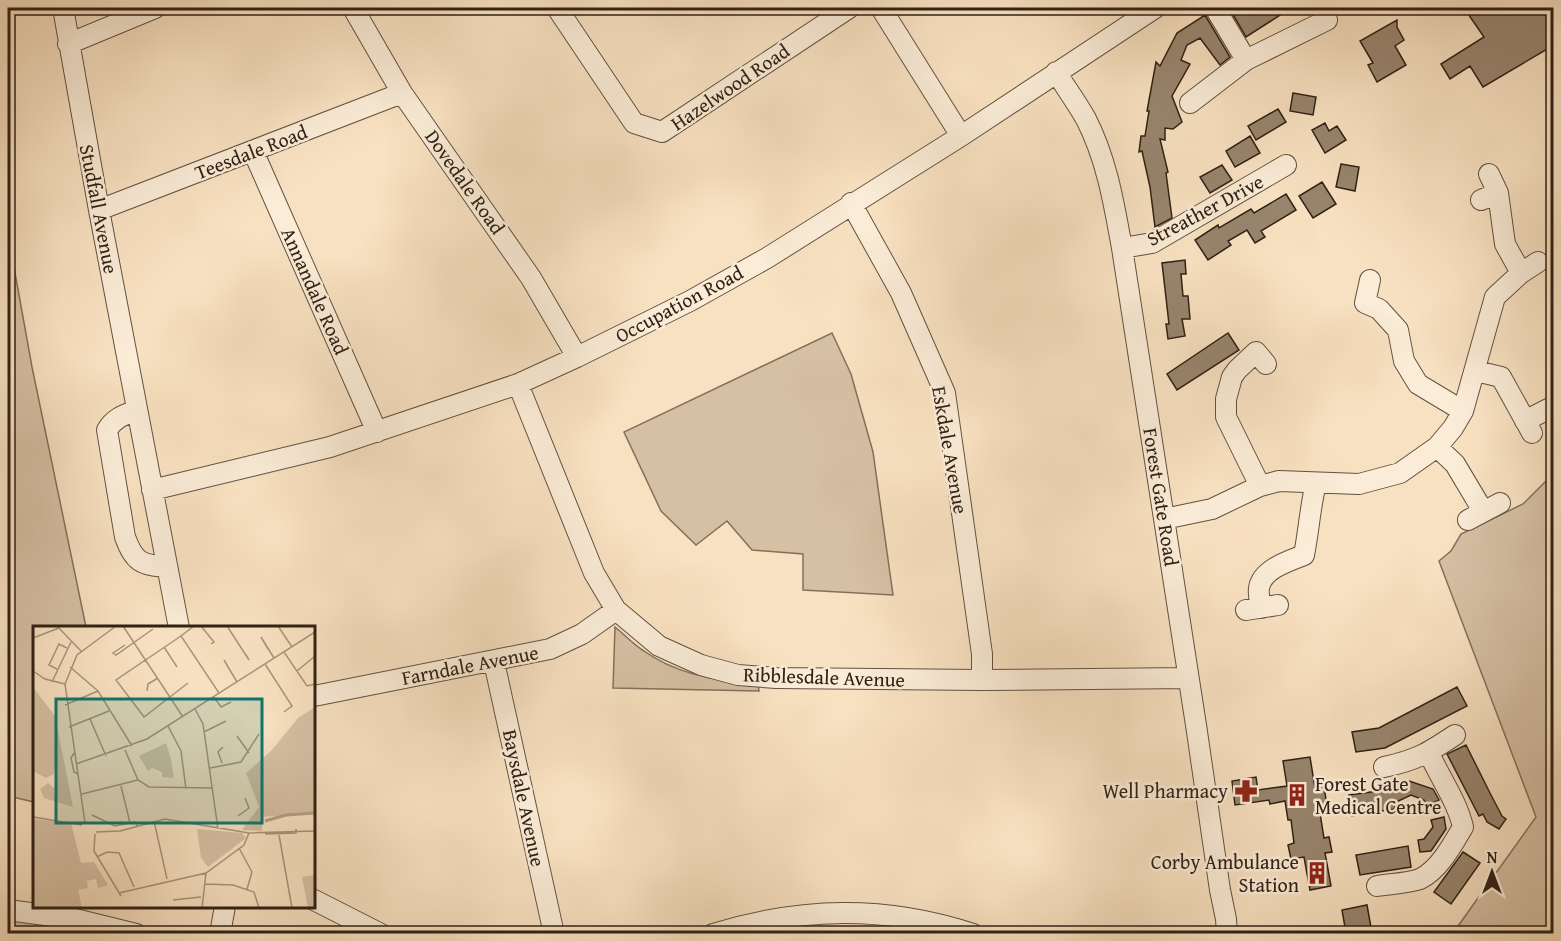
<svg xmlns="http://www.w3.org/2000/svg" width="1561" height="941" font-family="'Gentium Book Plus',serif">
<rect width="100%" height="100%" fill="#f8e1c1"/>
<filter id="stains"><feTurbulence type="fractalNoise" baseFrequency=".00333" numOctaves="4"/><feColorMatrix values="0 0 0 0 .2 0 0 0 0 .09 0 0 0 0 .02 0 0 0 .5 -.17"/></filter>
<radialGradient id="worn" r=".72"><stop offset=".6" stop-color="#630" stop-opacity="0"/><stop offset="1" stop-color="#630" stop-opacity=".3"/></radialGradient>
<path fill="#d6c0a4" stroke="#83705c" stroke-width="1.5" d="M 8,234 L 32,367 L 86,627 L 34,628 L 34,802 L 8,796 Z
M 832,333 L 851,374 L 873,452 L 893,595 L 803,590 L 803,554 L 752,550 L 727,521 L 696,545 L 661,511 L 624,432 Z
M 1553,474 L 1553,933 L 1453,933 L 1536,817 L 1439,561 L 1451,551 L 1461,534 L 1523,504 Z
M 615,627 C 625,635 634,645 644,651 C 676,674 720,682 758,684 L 759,691 L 613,688 Z
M 8,919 L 55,925 L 87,933 L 8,933 Z"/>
<path fill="#98856e" stroke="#302115" stroke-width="1.5" d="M 1229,8 L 1291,8 L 1246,37 Z
M 1464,8 L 1554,8 L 1554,45 L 1483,87 L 1470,66 L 1450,79 L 1441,64 L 1484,37 Z
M 1205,15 L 1230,57 L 1220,65 L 1200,38 L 1187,45 L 1181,60 L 1190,64 L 1172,96 L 1182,122 L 1173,129 L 1165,128 L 1165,140 L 1160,139 L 1168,172 L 1166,173 L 1172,218 L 1155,227 L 1150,187 L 1142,151 L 1139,152 L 1141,136 L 1145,136 L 1149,111 L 1147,111 L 1156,62 L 1160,66 L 1177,33 Z
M 1397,20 L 1397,27 L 1404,40 L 1395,46 L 1406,65 L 1377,82 L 1368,65 L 1373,63 L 1360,41 Z
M 1293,93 L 1316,97 L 1313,115 L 1290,111 Z
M 1278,109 L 1286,122 L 1256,140 L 1248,126 Z
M 1325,123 L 1329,131 L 1337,126 L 1346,140 L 1325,153 L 1312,130 Z
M 1250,136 L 1260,153 L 1235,167 L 1226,151 Z
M 1341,164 L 1359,167 L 1355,191 L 1336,187 Z
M 1222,165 L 1232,180 L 1210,193 L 1200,177 Z
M 1322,182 L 1336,204 L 1313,218 L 1299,196 Z
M 1286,194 L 1296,210 L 1261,231 L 1265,237 L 1255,243 L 1247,230 L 1228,241 L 1231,245 L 1208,260 L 1195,240 L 1218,225 L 1219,228 L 1251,209 L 1254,213 Z
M 1185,260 L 1186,274 L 1181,274 L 1183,296 L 1188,296 L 1190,319 L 1182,319 L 1185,336 L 1168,339 L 1166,324 L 1169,324 L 1162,263 Z
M 1228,333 L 1239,350 L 1177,390 L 1167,374 Z
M 1457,687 L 1467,706 L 1385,748 L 1356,752 L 1352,732 L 1379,728 Z
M 1466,745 L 1491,795 L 1502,816 L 1506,819 L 1499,829 L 1487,822 L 1483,814 L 1479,816 L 1447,754 Z
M 1310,757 L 1315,788 L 1324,787 L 1328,811 L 1320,813 L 1324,838 L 1329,837 L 1332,852 L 1325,853 L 1331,886 L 1310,890 L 1304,857 L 1291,859 L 1288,845 L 1294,843 L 1291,820 L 1288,820 L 1285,801 L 1270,804 L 1269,800 L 1235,805 L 1232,781 L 1256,777 L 1258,790 L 1287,786 L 1283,761 Z
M 1409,781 L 1433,789 L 1439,800 L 1427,806 L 1424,800 L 1411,795 L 1394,803 L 1395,809 L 1352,816 L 1349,795 L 1394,789 Z
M 1444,817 L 1446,829 L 1431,851 L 1420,852 L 1418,840 L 1424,839 L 1433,827 L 1431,820 Z
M 1408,846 L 1411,867 L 1360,875 L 1356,855 Z
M 1463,852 L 1480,863 L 1451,904 L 1434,892 Z
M 1367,905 L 1372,933 L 1346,933 L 1342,910 Z"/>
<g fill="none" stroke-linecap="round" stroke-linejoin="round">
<g stroke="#625140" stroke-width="22">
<path id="minor" d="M 63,8 L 99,210 L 179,628
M 353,8 L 402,93 L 531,278 L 577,357
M 557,8 L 634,123 L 662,132 L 849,8
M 881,8 L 961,136
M 1215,8 L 1246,60 L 1327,20
M 68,44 L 155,8
M 1056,72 C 1066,88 1077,103 1086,119 C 1107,160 1114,204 1122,248 L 1196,725 L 1220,890 L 1226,919 L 1227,934
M 1190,103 L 1246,60
M 253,151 L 377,432
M 1489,174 L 1498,193 L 1505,244 L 1521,273
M 1481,200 L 1498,193
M 851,203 L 901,293 L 945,393 L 982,654 L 982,680
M 99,210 L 402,93
M 1122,248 L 1152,243 L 1286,165
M 1370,280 L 1365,303 L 1379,309 L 1398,330 L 1404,361 L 1418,384 L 1463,411
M 1476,371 L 1501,377 L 1532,433
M 518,384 L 594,573 L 616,610 L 659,646 L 701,665 L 738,675 L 776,678 L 982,680 L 1188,678
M 137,410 C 124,415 114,418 107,430 L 125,537 C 134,562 141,565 167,567
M 1525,421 L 1548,409
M 1437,447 L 1455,464 L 1483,511
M 1260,486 L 1226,417 L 1226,399 L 1232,377 L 1237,370 L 1256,352 L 1266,364
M 152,490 L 330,447 L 518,384 L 577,357 L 690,301 L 767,258 L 961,136 L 1155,8
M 1164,519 L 1212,509 L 1260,486 L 1279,481 L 1359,484 L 1400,473 L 1437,447 L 1453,428 L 1463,411 L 1495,297 L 1521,273 L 1538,262
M 1468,520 L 1500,503
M 1261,608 C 1260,602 1258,594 1259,588 C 1262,569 1289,561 1304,555 C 1309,530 1310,507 1316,483
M 1246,610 L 1278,605
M 494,662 L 554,934
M 314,696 L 550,649 L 582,634 L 616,610
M 1384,767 C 1417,760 1428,753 1455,735
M 1377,886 C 1389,884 1410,883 1420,879 C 1439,870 1453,844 1463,827 C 1457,801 1440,778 1429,753
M 314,900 L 381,934
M 8,910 L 75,919 L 136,934
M 220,934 L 225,906
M 713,934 C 801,907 885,905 973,934"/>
</g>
<use href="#minor" stroke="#faecd7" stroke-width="20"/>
</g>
<defs>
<g id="pharmacy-bare" transform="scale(1.8)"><path d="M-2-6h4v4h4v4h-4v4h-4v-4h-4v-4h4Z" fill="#8f2418" stroke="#faecd7" stroke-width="2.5" paint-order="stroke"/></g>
<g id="building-bare" transform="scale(1.8)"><path d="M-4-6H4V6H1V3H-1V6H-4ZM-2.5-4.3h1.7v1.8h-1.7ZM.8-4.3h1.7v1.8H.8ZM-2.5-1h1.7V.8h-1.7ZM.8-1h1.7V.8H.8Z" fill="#8f2418" stroke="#faecd7" stroke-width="2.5" paint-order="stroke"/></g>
</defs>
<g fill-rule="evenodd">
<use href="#pharmacy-bare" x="1246" y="791"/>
<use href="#building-bare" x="1297" y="795"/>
<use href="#building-bare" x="1317" y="873"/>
</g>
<g text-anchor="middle" stroke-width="5" stroke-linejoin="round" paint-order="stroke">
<g font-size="20" fill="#302115" stroke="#faecd7">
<text transform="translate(730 87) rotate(-34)" y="7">Hazelwood Road</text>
<text transform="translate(251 152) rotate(-21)" y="7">Teesdale Road</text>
<text transform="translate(465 182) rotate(55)" y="7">Dovedale Road</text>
<text transform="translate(99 209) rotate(79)" y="7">Studfall Avenue</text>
<text transform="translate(1205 210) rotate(-28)" y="7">Streather Drive</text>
<text transform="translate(315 291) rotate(66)" y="7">Annandale Road</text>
<text transform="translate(679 304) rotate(-28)" y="7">Occupation Road</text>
<text transform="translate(950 450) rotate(80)" y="7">Eskdale Avenue</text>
<text transform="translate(1161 497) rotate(81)" y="7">Forest Gate Road</text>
<text transform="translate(470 665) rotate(-11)" y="7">Farndale Avenue</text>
<text transform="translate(824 677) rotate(2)" y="7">Ribblesdale Avenue</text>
<text transform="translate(524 798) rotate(78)" y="7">Baysdale Avenue</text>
</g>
<g font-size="20" fill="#302115" stroke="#faecd7" text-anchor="end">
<text x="1315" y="791" text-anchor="start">Forest Gate<tspan x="1315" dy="23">Medical Centre</tspan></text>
<text x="1228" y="798">Well Pharmacy</text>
<text x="1299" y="869">Corby Ambulance<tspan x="1299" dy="23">Station</tspan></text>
</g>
</g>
<g transform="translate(33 626)">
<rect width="282" height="282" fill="#f8e1c1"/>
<path d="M 0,61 L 22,90 L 40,181 L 11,172 L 7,163 L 15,157 L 21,162 L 24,157 L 22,136 L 21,148 L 13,152 L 0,145 ZM 282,81 L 282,187 L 229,191 L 229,205 L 209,204 L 226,181 L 213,147 L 238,125 L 265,92 ZM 133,117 L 138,133 L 141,152 L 129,151 L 129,146 L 119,142 L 115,145 L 106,130 ZM 0,193 L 38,197 L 48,237 L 61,236 L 75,259 L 65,262 L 63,253 L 54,255 L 55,262 L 45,264 L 49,282 L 0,282 ZM 164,203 L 209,207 L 213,212 L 175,241 L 168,232 ZM 282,249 L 282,282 L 275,282 L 269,251 Z" fill="#d6c0a4"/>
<path fill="none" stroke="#b4a087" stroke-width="3" d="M 232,195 L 253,189 L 282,187"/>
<path fill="none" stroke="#a8947c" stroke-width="1.5" d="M 24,0 L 48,25M 90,0 L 150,91M 161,0 L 148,10 L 186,67M 168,0 L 181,16 L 178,18M 194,0 L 216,34 L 213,29M 245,0 L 259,21M 148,10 L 83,54 L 111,91 L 155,57M 0,12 L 26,2M 92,19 L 80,27 L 83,29 L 120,3M 131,21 L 144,41M 235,23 L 228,11 L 241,32M 251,26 L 274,60 L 282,58M 232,38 L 259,80 L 251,86M 37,41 L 65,65 L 99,120M 24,43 L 16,39 L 26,18 L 34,22M 0,45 L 12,53 L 32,58M 264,45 L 282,30M 198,46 L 191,34 L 204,56M 19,56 L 38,16M 114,65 L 115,58 L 125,52M 181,71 L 188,81 L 198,76M 32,79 L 65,65M 162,83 L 170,98 L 185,203M 57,93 L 73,130M 135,100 L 148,125 L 153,163M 36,101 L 76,85M 171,106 L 193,95M 204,110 L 216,127M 92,124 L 105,154 L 116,161 L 180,162M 41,127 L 38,132 L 41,146 L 45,148M 189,137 L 185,126 L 190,121M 43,138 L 114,113 L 282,6M 177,142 L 208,136 L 226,108M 88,160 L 97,197M 49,168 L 105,154M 59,189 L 82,200 L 102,196 L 104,200M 205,190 L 216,182 L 212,172M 0,191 L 49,199M 121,195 L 134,253M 52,197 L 32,58 L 44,29 L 83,0M 63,206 L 87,205 L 132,193 L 216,207 L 282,205M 62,208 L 61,225 L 88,270M 232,208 L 263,207 L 263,203M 246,209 L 259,282M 206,222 L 219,246 L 214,263M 64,231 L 74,226 L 86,227 L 101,261M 172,258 L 200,259 L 221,266 L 226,282M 86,267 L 173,247 L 211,219 L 216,207M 140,274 L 168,271M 169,282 L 173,247"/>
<path fill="#0f766e" fill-opacity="0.15" stroke="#0f766e" stroke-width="3" d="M 23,73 L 229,73 L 229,197 L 23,197 Z"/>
<rect width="282" height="282" fill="none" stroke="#302115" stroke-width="3"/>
</g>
<rect width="1561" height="941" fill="none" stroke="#f8e1c1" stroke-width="30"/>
<rect x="9" y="9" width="1543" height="923" fill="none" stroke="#302115" stroke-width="3"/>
<rect x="15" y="15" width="1531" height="911" fill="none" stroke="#302115" stroke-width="1.5"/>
<g transform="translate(1492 872)" stroke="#faecd7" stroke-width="4.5" paint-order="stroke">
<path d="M0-4.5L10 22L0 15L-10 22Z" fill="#302115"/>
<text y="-9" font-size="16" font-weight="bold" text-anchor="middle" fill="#302115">N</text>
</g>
<rect width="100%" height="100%" filter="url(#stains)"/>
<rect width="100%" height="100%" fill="url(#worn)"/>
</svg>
